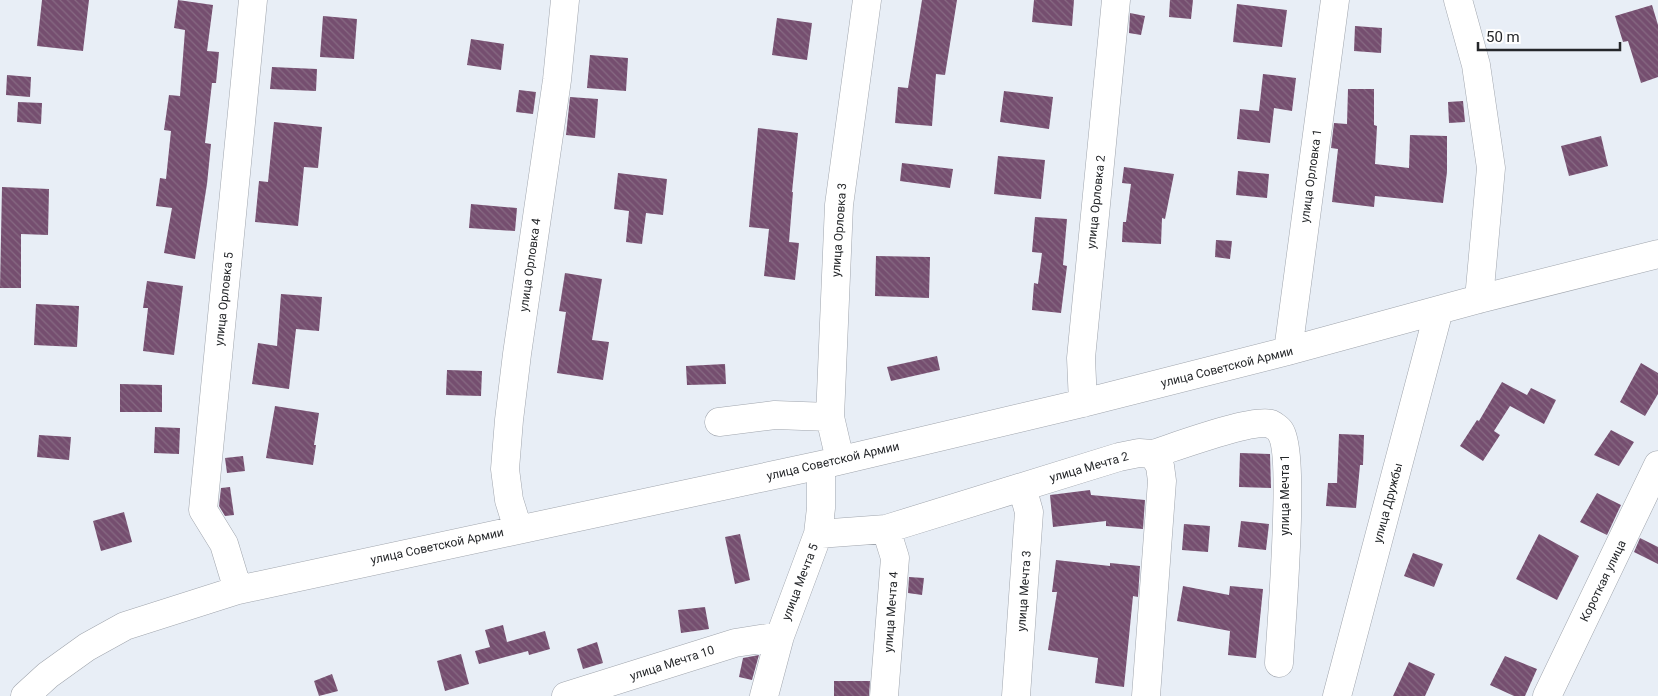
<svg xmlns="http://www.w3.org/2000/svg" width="1658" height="696" font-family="Roboto,sans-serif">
<defs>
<pattern id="building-back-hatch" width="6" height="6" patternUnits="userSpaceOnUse" patternTransform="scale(1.25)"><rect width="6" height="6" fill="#754e6f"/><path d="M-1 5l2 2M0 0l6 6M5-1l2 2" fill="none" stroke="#876a83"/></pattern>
</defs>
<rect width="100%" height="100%" fill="#e8eef6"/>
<path fill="url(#building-back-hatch)" d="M 42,0 L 89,0 L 83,51 L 37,46 Z
M 178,0 L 213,5 L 207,51 L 219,52 L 216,83 L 212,83 L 205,143 L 211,144 L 207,184 L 195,259 L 164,253 L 172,208 L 156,206 L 160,178 L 166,179 L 171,131 L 164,130 L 169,95 L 180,96 L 185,30 L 174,28 Z
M 922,0 L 957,0 L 945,75 L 936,74 L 932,126 L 895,123 L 898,87 L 908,88 Z
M 1034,0 L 1074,0 L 1072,26 L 1032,22 Z
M 1170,0 L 1193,0 L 1191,19 L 1169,17 Z
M 1237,4 L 1287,10 L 1282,47 L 1233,42 Z
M 1652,5 L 1658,25 L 1658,77 L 1641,83 L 1628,41 L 1623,42 L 1615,16 Z
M 1130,13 L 1145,16 L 1141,35 L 1129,33 Z
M 323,16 L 357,19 L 354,59 L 320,57 Z
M 777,18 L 812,23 L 807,60 L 772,55 Z
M 1355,26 L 1382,28 L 1381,53 L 1354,51 Z
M 471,39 L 504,44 L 501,70 L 467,65 Z
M 590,55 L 628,58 L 626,91 L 587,88 Z
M 272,67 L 317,69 L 316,91 L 270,89 Z
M 1263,74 L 1296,78 L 1292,111 L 1274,108 L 1270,143 L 1237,139 L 1240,109 L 1259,111 Z
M 7,75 L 31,77 L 30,97 L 6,95 Z
M 1348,89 L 1374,89 L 1374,125 L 1377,126 L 1375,164 L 1409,168 L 1410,135 L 1447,136 L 1447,172 L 1443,203 L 1375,196 L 1374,207 L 1332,202 L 1338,149 L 1331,148 L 1334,123 L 1347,124 Z
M 519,90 L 536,92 L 533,114 L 516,112 Z
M 1004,91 L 1053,97 L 1049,129 L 1000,122 Z
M 570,97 L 598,99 L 595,138 L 566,135 Z
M 1463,101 L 1465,122 L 1449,123 L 1448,102 Z
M 18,102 L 42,103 L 41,124 L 17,122 Z
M 274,122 L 322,127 L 318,168 L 304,167 L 298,226 L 255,222 L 259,181 L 268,182 Z
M 758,128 L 798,133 L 792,192 L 793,192 L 789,242 L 799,243 L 795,280 L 764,276 L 769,229 L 749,227 Z
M 1601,136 L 1608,166 L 1569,176 L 1561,146 Z
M 998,156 L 1045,160 L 1041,199 L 994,194 Z
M 902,163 L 953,169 L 950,188 L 900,181 Z
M 1124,167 L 1174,174 L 1165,219 L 1162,218 L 1161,244 L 1122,242 L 1123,222 L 1126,222 L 1131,184 L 1122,183 Z
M 1238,171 L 1269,174 L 1267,198 L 1236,195 Z
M 618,173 L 667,179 L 663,215 L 646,213 L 642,244 L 626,242 L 629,211 L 614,209 Z
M 2,187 L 49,189 L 48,235 L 21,234 L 21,288 L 0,288 Z
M 471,204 L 517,208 L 515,231 L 469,228 Z
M 1035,217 L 1067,219 L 1063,265 L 1067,266 L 1061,313 L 1032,310 L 1034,283 L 1038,284 L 1042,253 L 1032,252 Z
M 1216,240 L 1232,241 L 1230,259 L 1215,257 Z
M 876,256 L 930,257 L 929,298 L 875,296 Z
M 565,273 L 602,279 L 592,340 L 609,342 L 603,380 L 557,373 L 566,312 L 559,311 Z
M 147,281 L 183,286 L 174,355 L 143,351 L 148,308 L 143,308 Z
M 281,294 L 322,297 L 319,331 L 296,329 L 289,389 L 252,384 L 258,343 L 277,346 Z
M 36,304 L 79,306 L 77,347 L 34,345 Z
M 937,356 L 940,370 L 891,381 L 887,367 Z
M 1641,363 L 1658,373 L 1658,394 L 1645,416 L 1620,402 Z
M 725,364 L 726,384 L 687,385 L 686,366 Z
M 447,370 L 482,371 L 481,396 L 446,395 Z
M 1502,382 L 1527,395 L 1531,388 L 1556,400 L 1544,424 L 1510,406 L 1494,431 L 1500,435 L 1483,461 L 1460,446 L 1477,420 L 1479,421 Z
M 120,384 L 162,385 L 162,412 L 120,412 Z
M 275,406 L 319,413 L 314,445 L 316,445 L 313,465 L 266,458 Z
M 155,427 L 180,428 L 179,454 L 154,453 Z
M 1611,430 L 1634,442 L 1619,466 L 1594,455 Z
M 1339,434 L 1364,435 L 1363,465 L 1360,465 L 1356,508 L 1326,506 L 1328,483 L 1337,483 Z
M 39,435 L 71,437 L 69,460 L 37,457 Z
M 1240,453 L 1270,454 L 1271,488 L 1239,487 Z
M 243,456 L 245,471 L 227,473 L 225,458 Z
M 230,487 L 234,515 L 225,516 L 219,506 L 221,488 Z
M 1090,490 L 1091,495 L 1145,500 L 1143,529 L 1106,526 L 1106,521 L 1053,527 L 1050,495 Z
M 1597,493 L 1621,505 L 1607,535 L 1580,522 Z
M 124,512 L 132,542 L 101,551 L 93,521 Z
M 1241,521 L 1269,524 L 1266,550 L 1238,547 Z
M 1184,524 L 1210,526 L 1208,552 L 1182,550 Z
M 740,534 L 750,580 L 735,584 L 725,537 Z
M 1539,534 L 1579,556 L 1557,600 L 1516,579 Z
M 1640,538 L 1658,547 L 1658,564 L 1634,552 Z
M 1413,553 L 1443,564 L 1434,587 L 1404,576 Z
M 1056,560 L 1110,566 L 1110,563 L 1140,566 L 1138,597 L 1133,596 L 1124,687 L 1095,683 L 1098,658 L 1048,650 L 1057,592 L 1052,592 Z
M 909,577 L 924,578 L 922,595 L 908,593 Z
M 1183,586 L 1229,595 L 1230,586 L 1263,589 L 1256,658 L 1228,655 L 1230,631 L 1177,621 Z
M 705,607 L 709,629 L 681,633 L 678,610 Z
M 503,625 L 507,642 L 545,631 L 550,649 L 529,655 L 528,651 L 479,664 L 475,651 L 490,647 L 485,630 Z
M 597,642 L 603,663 L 583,669 L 577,649 Z
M 461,654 L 469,684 L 445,691 L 437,661 Z
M 759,655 L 752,680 L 739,677 L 743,658 Z
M 1505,656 L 1537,669 L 1525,696 L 1514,696 L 1490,685 Z
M 1409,662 L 1435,674 L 1425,696 L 1393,696 Z
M 332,674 L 338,691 L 319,696 L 314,681 Z
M 834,681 L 870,681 L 869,696 L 834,696 Z"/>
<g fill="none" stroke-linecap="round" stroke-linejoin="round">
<g stroke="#a0a5ad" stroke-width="29">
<path id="minor" d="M 1458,0 L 1476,65 L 1491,168 L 1479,299
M 1288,351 L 1335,0
M 1083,403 L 1081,358 L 1116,0
M 719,422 L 775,415 L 830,417
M 1153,454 C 1175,447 1253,418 1271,424 C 1273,425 1279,429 1280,431 C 1296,453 1281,627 1279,663
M 840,460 L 830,417 L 839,205 L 867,0
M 518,529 L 509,500 L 505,469 L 509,420 L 517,354 L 557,80 L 565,0
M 818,534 L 886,529 L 1119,457 L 1139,453 L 1153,454 L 1160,466 L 1162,481 L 1146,696
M 238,590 L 224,544 L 203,510 L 253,0
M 25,696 L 48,675 L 87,647 L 125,626 L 238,590 L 821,465 L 1083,403 L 1288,351 L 1479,299 L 1658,254
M 566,696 L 735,643 L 780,636
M 764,696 L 780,636 L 818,534 L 821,508 L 821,465
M 884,696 L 895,558 L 886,529
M 1016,696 L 1029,512 L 1022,487
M 1337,696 L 1439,310
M 1547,696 L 1658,465"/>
</g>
<use href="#minor" stroke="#fff" stroke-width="28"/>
</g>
<g text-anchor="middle" stroke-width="5" stroke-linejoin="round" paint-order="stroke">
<g font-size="12" fill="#25272a" stroke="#fff">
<text transform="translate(1311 176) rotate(-82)" y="4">улица Орловка 1</text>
<text transform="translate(1096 202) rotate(-84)" y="4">улица Орловка 2</text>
<text transform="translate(839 230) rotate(-86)" y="4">улица Орловка 3</text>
<text transform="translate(530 265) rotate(-82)" y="4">улица Орловка 4</text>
<text transform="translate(224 299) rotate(-84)" y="4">улица Орловка 5</text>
<text transform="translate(1227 367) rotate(-14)" y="4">улица Советской Армии</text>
<text transform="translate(833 461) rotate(-13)" y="4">улица Советской Армии</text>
<text transform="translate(1089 467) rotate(-16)" y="4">улица Мечта 2</text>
<text transform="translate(1285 495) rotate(-90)" y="4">улица Мечта 1</text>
<text transform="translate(1388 503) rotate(-75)" y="4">улица Дружбы</text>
<text transform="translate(437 546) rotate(-12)" y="4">улица Советской Армии</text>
<text transform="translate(1603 581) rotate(-64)" y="4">Короткая улица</text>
<text transform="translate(800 582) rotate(-69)" y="4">улица Мечта 5</text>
<text transform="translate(1024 591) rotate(-86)" y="4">улица Мечта 3</text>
<text transform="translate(891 612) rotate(-86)" y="4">улица Мечта 4</text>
<text transform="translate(672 663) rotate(-18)" y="4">улица Мечта 10</text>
</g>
</g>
<path d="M1478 42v8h142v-8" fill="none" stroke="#25272a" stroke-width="2.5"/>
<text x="1486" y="42" font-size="15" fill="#25272a" stroke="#ffffff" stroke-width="4" paint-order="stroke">50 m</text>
</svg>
